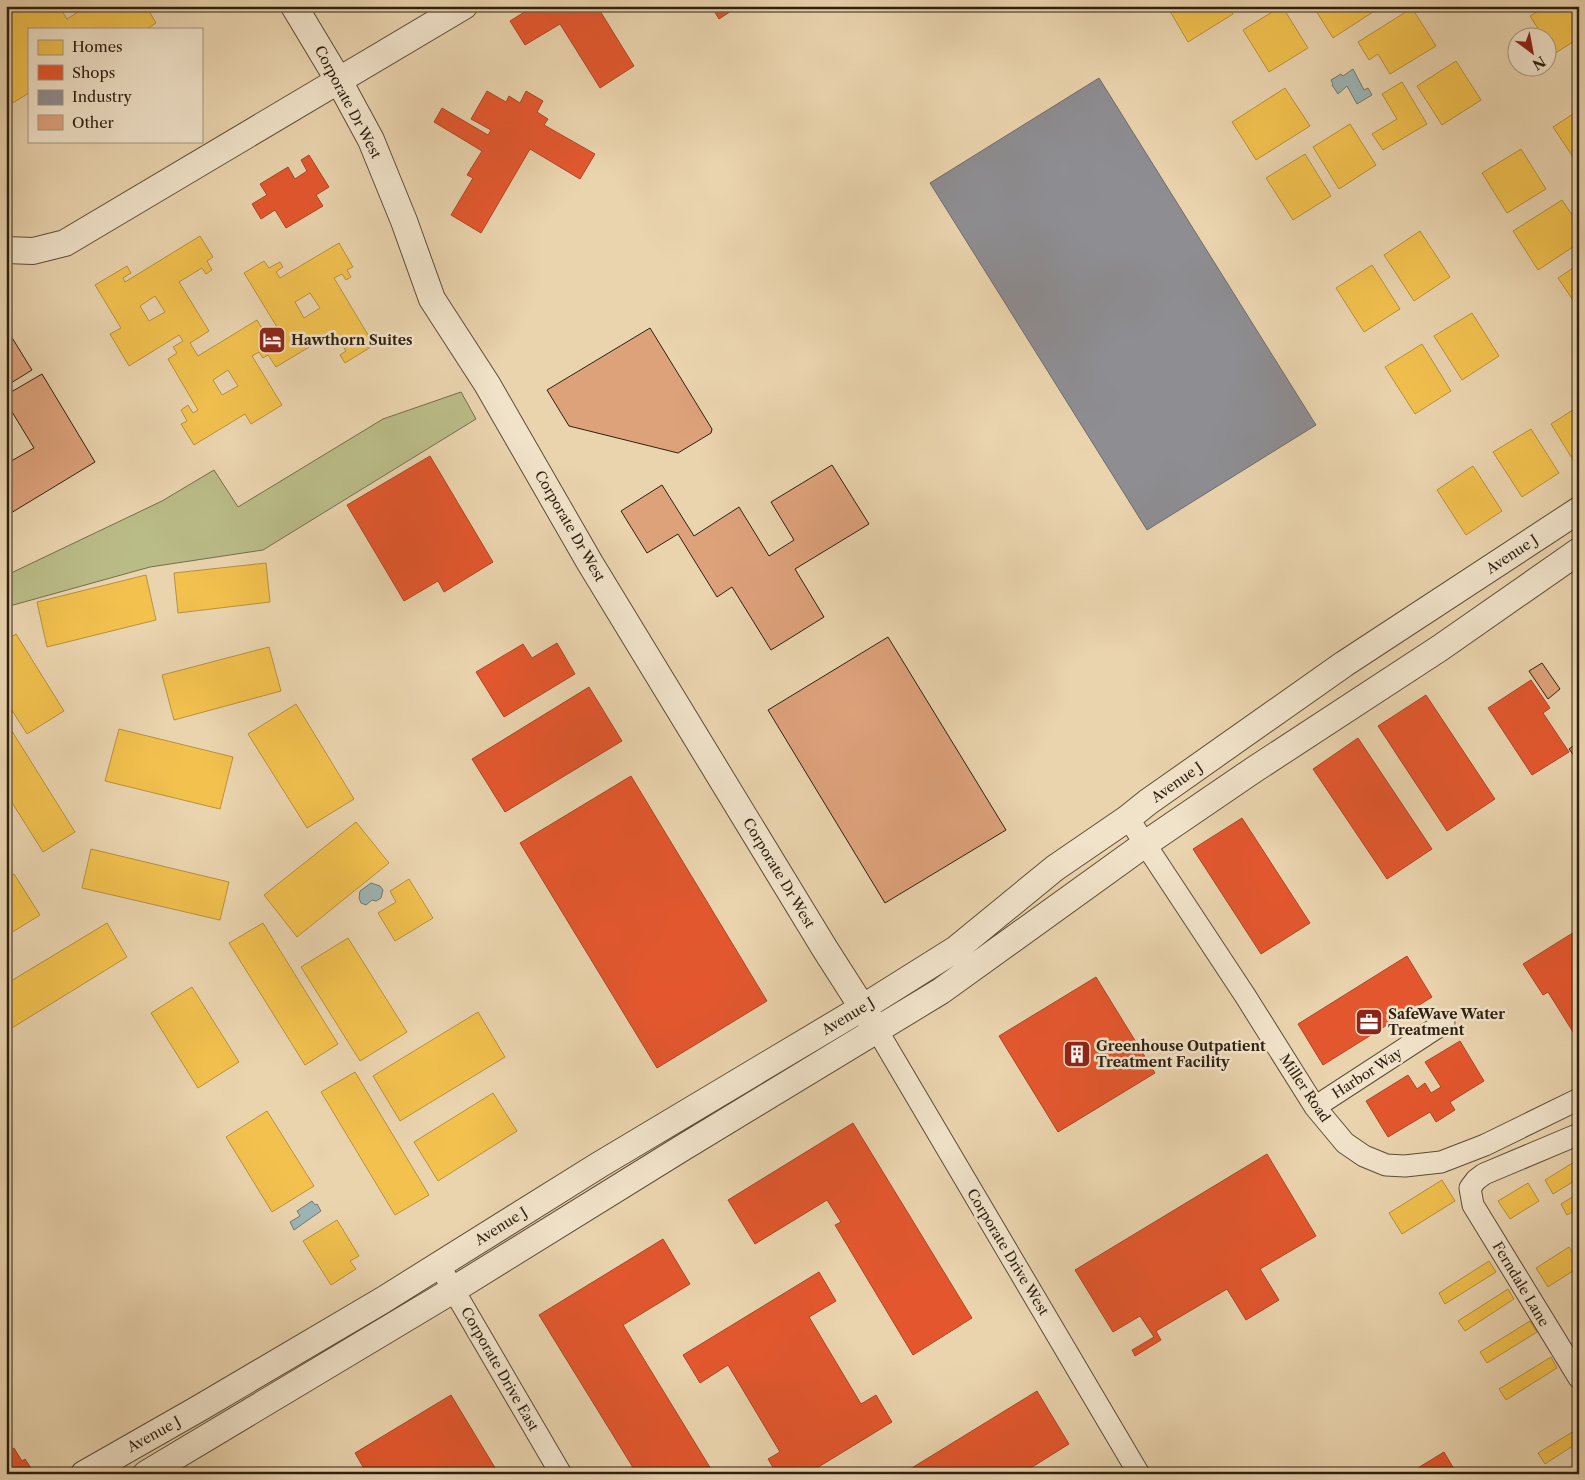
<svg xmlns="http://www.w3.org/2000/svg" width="1585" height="1480" font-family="'Libre Caslon Text',serif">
<rect width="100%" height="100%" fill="#ead4ae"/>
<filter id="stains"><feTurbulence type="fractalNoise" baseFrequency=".004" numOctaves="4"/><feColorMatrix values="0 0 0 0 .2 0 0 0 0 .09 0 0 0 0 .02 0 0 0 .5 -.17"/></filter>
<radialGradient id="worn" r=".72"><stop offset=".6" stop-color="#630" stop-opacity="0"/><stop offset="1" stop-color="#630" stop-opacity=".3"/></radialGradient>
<path fill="#babc88" stroke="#746e4c" d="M 461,392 L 476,419 L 263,550 L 150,567 L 6,607 L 6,571 L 9,574 L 162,501 L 214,470 L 238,507 L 383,419 Z"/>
<path fill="#9db5b5" stroke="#717973" d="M 1353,69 L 1364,90 L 1368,88 L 1372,95 L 1357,104 L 1347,86 L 1338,94 L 1332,85 L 1333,84 L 1331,80 L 1341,74 L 1343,76 Z
M 371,883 L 380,886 L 383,890 L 381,898 L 376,901 L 372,900 L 366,905 L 361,903 L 359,898 L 360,891 Z
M 312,1201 L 315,1205 L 317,1204 L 321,1211 L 294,1230 L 290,1222 L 300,1216 L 297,1211 Z"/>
<path fill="#f2c14e" stroke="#b7913c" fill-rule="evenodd" d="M 6,6 L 59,6 L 67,19 L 87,6 L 146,6 L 156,23 L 147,29 L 29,29 L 29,93 L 6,107 Z
M 1167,6 L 1229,6 L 1233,14 L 1188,42 Z
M 1282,6 L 1308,48 L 1269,72 L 1243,30 Z
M 1313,6 L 1373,6 L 1376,10 L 1333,38 Z
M 1546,6 L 1579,6 L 1579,38 L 1554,54 L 1548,43 L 1548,38 L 1544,38 L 1530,16 Z
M 1412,8 L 1436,46 L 1390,74 L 1378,54 L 1369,60 L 1358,42 Z
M 1456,61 L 1481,100 L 1442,125 L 1417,86 Z
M 1402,82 L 1427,124 L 1383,150 L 1372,134 L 1397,119 L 1382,94 Z
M 1285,88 L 1310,126 L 1256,160 L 1232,122 Z
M 1579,110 L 1579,166 L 1553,127 Z
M 1350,124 L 1376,165 L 1339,189 L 1313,147 Z
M 1521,149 L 1546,189 L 1507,213 L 1482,173 Z
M 1305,154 L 1331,196 L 1293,220 L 1266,178 Z
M 1562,200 L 1579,225 L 1579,243 L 1538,270 L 1513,231 Z
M 1420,231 L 1450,277 L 1414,301 L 1384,255 Z
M 200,236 L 213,257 L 207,261 L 212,270 L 206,274 L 202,268 L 179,282 L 209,331 L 190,343 L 198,356 L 257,320 L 268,339 L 280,332 L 244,273 L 264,261 L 269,268 L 280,262 L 283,267 L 276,272 L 280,278 L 339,243 L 353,267 L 347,270 L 351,277 L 346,280 L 342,274 L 334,278 L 374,345 L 345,363 L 340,355 L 346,351 L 334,332 L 276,367 L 268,355 L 263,358 L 259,352 L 252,356 L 282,405 L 251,424 L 245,414 L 194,445 L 181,424 L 187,421 L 181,410 L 188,405 L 193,413 L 198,410 L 168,359 L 177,353 L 173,347 L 183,341 L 179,335 L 129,366 L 110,334 L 121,328 L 95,285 L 127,266 L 131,273 L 123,278 L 125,282 ZM 310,293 L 320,308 L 304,318 L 295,302 ZM 155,296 L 165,312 L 149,321 L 140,306 ZM 228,370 L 238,386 L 222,395 L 213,380 Z
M 1579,264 L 1579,309 L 1558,278 Z
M 1372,265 L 1400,309 L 1364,332 L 1336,288 Z
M 1472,313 L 1499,356 L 1462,380 L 1434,336 Z
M 1422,344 L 1451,391 L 1415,414 L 1385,367 Z
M 1579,406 L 1579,468 L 1578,468 L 1551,424 Z
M 1531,429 L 1559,473 L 1522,497 L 1493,452 Z
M 1473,466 L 1502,511 L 1466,535 L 1437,490 Z
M 266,563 L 270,602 L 178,613 L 174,573 Z
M 146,575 L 156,620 L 47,647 L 37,602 Z
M 16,634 L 64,711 L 27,734 L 6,701 L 6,640 Z
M 269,647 L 281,691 L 174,720 L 162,675 Z
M 296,704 L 354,799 L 307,828 L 248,734 Z
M 10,728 L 75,832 L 43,852 L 6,793 L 6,730 Z
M 119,729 L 233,757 L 220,809 L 105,781 Z
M 356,822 L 389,863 L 297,937 L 264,895 Z
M 91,849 L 229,882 L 220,920 L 82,888 Z
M 14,874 L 40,915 L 6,936 L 6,879 Z
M 409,879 L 433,918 L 395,941 L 378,913 L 396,902 L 390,891 Z
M 107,923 L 127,957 L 7,1031 L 6,984 Z
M 263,923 L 338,1044 L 305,1065 L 229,943 Z
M 348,938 L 407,1032 L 360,1061 L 301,967 Z
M 192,987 L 239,1062 L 198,1088 L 151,1013 Z
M 478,1012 L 505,1057 L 400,1121 L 373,1076 Z
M 355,1072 L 429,1195 L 395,1215 L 321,1092 Z
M 493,1093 L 517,1131 L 438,1181 L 414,1142 Z
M 267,1111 L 314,1186 L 272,1212 L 226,1137 Z
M 1579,1159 L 1579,1178 L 1553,1194 L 1545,1180 Z
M 1442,1180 L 1455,1201 L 1402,1234 L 1389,1213 Z
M 1528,1183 L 1539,1201 L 1510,1219 L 1498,1201 Z
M 1579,1193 L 1579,1208 L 1567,1215 L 1561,1204 Z
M 337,1220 L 359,1256 L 350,1261 L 356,1269 L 331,1285 L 303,1241 Z
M 1569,1247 L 1579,1263 L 1579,1267 L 1548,1287 L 1536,1268 Z
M 1489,1261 L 1496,1272 L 1445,1304 L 1439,1293 Z
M 1508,1289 L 1514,1299 L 1465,1331 L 1458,1321 Z
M 1530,1321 L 1537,1332 L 1487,1363 L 1480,1352 Z
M 1579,1329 L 1579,1342 L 1573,1333 Z
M 1551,1357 L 1557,1368 L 1506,1400 L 1499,1389 Z
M 1579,1428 L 1579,1442 L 1545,1464 L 1538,1453 Z"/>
<path fill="#e4572e" stroke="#ad4625" d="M 534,6 L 597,6 L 634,66 L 600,88 L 560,24 L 525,45 L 510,21 Z
M 711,6 L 739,6 L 719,19 Z
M 487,91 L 506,102 L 509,96 L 520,103 L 526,91 L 543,101 L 537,112 L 548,119 L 544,125 L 595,154 L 580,179 L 530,149 L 481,233 L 451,215 L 473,178 L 467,175 L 482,151 L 434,122 L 442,108 L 488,135 L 491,130 L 471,119 Z
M 309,155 L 329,187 L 316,195 L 323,206 L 286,228 L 275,210 L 261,219 L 252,204 L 267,195 L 260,184 L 288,167 L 295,179 L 307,171 L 301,160 Z
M 430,456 L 493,562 L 444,592 L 438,581 L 404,601 L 347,505 Z
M 557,643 L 575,674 L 504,717 L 476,672 L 523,644 L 532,658 Z
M 1531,680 L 1550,708 L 1543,713 L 1569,752 L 1532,775 L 1488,708 Z
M 589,687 L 622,741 L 505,812 L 472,759 Z
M 1426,695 L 1495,799 L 1447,831 L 1378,726 Z
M 1358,738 L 1432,849 L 1387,879 L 1313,769 Z
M 631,776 L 767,1001 L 657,1068 L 520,843 Z
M 1242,818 L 1310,923 L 1261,954 L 1193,849 Z
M 1579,929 L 1579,1028 L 1573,1032 L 1548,992 L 1543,995 L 1523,964 Z
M 1407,956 L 1432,997 L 1323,1065 L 1298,1024 Z
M 1096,977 L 1155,1073 L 1058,1132 L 999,1036 Z
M 1460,1041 L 1484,1081 L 1450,1102 L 1455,1110 L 1436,1122 L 1430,1112 L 1388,1137 L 1366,1101 L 1408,1075 L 1417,1089 L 1425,1083 L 1431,1093 L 1441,1087 L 1425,1062 Z
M 853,1123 L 972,1318 L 913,1355 L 835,1225 L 841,1222 L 827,1200 L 755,1244 L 728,1200 Z
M 1267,1154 L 1316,1236 L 1260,1269 L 1279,1300 L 1246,1320 L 1227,1289 L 1156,1331 L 1161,1340 L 1135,1356 L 1132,1350 L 1154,1337 L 1140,1316 L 1113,1332 L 1075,1270 Z
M 663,1239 L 690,1284 L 623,1325 L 714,1474 L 637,1474 L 539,1315 Z
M 819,1272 L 836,1301 L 809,1317 L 861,1404 L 876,1395 L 892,1422 L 807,1474 L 777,1474 L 768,1459 L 780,1452 L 728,1365 L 700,1383 L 683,1355 Z
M 1037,1391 L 1069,1444 L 1021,1474 L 902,1474 Z
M 451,1395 L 497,1471 L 491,1474 L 367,1474 L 355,1453 Z
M 14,1448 L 22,1461 L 25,1459 L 31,1468 L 22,1474 L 6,1474 L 6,1453 Z
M 1444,1452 L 1457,1474 L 1408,1474 Z"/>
<path fill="#8d8d92" stroke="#706c6b" d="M 1099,78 L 1316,425 L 1147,530 L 930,183 Z"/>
<path fill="#dea27b" stroke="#2e2011" d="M 6,328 L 32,370 L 6,386 Z
M 650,328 L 712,429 L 711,433 L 678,453 L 569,426 L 547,390 Z
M 42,374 L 95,462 L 6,516 L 6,464 L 34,448 L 6,402 L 6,395 Z
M 832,465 L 869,524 L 795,569 L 824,617 L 771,650 L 732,587 L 717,597 L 678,534 L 647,553 L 621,511 L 662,485 L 694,536 L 739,507 L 769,556 L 794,540 L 771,502 Z
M 888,637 L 1006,830 L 885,903 L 768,710 Z
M 1542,663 L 1560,689 L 1548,699 L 1529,671 Z
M 1579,742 L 1579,761 L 1578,761 L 1569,749 Z"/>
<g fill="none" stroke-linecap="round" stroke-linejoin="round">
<g stroke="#5d4d38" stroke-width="23">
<path id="minor" d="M 1128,818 L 1246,997 L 1315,1107 L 1345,1143 L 1364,1156 L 1386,1165 L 1405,1166 L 1441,1162 L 1485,1145 L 1579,1099
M 877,1030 L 1139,1474
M 1315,1107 L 1444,1023
M 1579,1134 L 1484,1174 L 1476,1180 L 1470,1188 L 1473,1205 L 1579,1378
M 439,1265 L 561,1474"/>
</g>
<g stroke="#5d4d38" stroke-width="28">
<path id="tertiary" d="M 294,6 L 339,81 L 371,140 L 404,221 L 432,299 L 487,384 L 590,563 L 825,949 L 871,1021
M 6,250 L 33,251 L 65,243 L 464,6
M 84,1474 L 198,1409 L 383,1300 L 599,1165 L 862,1008 L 956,949 L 1055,868 L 1128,818 L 1148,802 L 1344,664 L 1579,510
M 146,1474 L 453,1290 L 679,1150 L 941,991 L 1145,844 L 1255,769 L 1440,648 L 1579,551"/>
</g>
<use href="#minor" stroke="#f1e3ca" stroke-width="21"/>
<use href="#tertiary" stroke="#f1e3ca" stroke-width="26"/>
</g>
<defs>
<g id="hotel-square" transform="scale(1.4375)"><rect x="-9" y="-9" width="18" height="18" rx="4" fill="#8f2418" stroke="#f1e3ca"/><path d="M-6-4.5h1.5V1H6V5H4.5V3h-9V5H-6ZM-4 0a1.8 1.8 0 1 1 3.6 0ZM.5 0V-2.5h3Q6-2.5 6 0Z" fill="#fff"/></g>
<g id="office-square" transform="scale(1.4375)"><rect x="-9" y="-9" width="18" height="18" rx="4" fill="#8f2418" stroke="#f1e3ca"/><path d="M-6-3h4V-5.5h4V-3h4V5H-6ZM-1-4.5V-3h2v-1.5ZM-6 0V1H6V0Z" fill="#fff"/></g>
<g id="building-square" transform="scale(1.4375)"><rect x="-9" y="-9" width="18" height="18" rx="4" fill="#8f2418" stroke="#f1e3ca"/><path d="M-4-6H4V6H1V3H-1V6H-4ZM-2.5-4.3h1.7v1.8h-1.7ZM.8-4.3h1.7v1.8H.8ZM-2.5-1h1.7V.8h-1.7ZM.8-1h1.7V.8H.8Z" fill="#fff"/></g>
</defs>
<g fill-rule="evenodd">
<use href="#hotel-square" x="272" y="340"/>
<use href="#office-square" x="1369" y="1022"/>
<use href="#building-square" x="1077" y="1054"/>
</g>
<g text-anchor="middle" stroke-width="5" stroke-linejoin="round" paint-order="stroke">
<g font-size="14" fill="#2e2011" stroke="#f1e3ca">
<text transform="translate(348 102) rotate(62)" y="5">Corporate Dr West</text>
<text transform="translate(570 526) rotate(60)" y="5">Corporate Dr West</text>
<text transform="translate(1512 554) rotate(-33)" y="5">Avenue J</text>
<text transform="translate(1177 782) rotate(-35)" y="5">Avenue J</text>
<text transform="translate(779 873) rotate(59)" y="5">Corporate Dr West</text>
<text transform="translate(848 1016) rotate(-31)" y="5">Avenue J</text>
<text transform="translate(1367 1073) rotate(-33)" y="5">Harbor Way</text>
<text transform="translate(1305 1088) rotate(56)" y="5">Miller Road</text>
<text transform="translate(501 1226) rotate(-32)" y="5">Avenue J</text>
<text transform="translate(1008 1252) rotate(59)" y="5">Corporate Drive West</text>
<text transform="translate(1521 1284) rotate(59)" y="5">Ferndale Lane</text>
<text transform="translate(500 1369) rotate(60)" y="5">Corporate Drive East</text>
<text transform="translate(154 1434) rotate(-29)" y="5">Avenue J</text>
</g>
<g font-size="14" font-weight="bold" fill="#2e2011" stroke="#f1e3ca" text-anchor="start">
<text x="291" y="345">Hawthorn Suites</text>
<text x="1388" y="1019">SafeWave Water<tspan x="1388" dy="16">Treatment</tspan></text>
<text x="1096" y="1051">Greenhouse Outpatient<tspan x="1096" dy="16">Treatment Facility</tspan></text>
</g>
</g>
<rect width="1585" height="1480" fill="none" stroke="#ead4ae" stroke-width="25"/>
<rect x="8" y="8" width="1570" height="1465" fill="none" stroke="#2e2011" stroke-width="2.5"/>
<rect x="12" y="12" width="1560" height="1455" fill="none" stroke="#2e2011"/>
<rect x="28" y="28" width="175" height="115" fill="#f1e3ca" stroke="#a39580"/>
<rect x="38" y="40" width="25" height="15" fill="#f2c14e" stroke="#a39580"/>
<text x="72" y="52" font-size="15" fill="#2e2011">Homes</text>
<rect x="38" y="65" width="25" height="15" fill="#e4572e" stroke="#a39580"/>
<text x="72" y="78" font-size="15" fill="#2e2011">Shops</text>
<rect x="38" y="90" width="25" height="15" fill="#8d8d92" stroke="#a39580"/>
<text x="72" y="102" font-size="15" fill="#2e2011">Industry</text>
<rect x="38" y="115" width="25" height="15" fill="#dea27b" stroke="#a39580"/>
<text x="72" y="128" font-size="15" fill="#2e2011">Other</text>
<g transform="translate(1532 52) rotate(148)"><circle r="24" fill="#f1e3ca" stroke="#a39580"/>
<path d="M0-4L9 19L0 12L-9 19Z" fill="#8f2418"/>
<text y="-8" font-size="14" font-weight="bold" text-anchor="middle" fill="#2e2011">N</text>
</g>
<rect width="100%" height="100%" filter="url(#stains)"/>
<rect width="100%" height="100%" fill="url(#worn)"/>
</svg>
